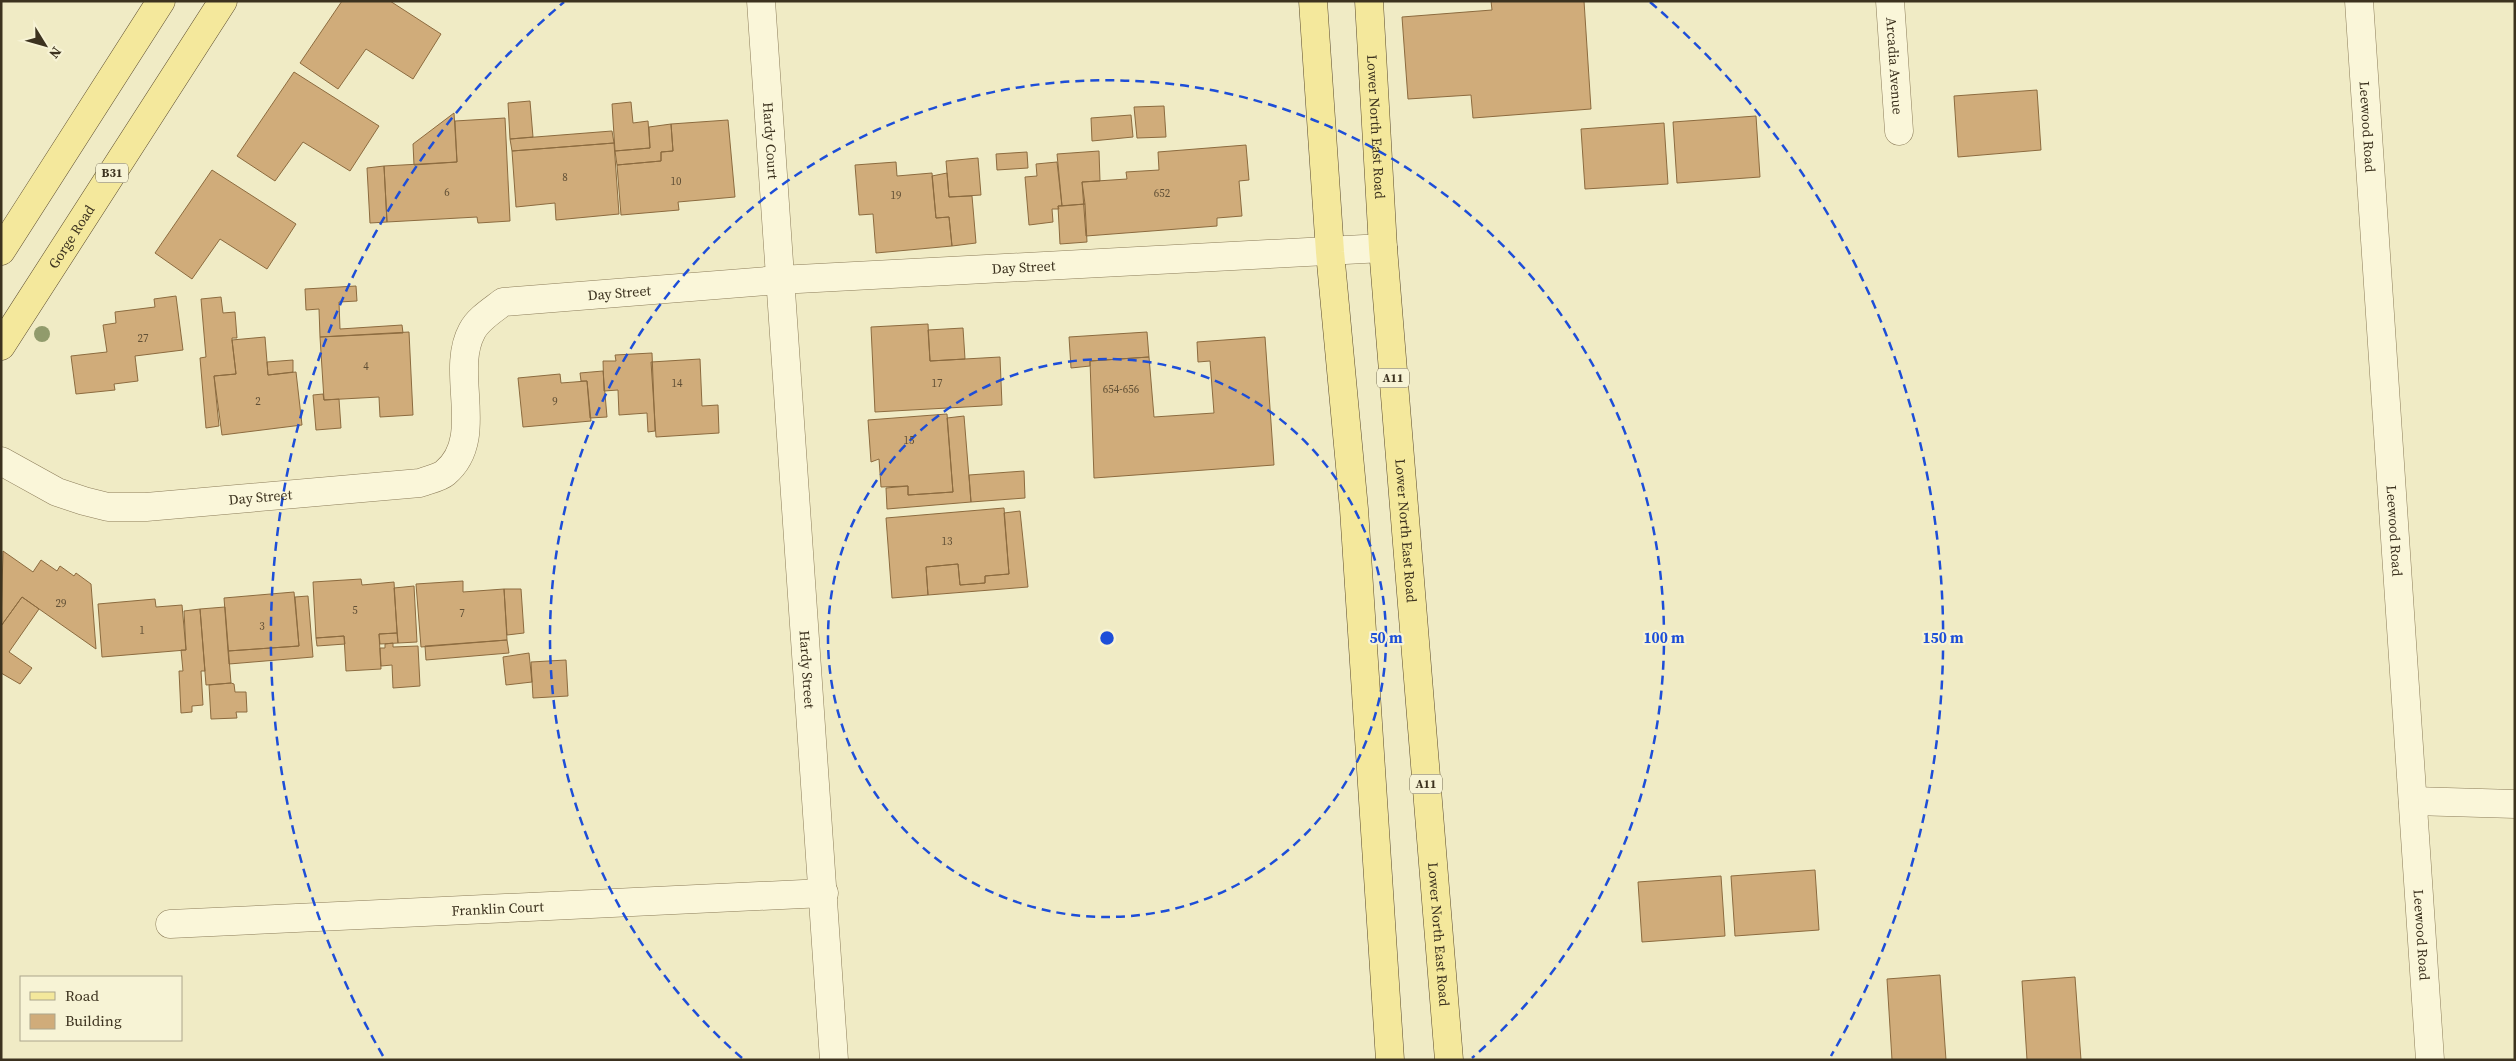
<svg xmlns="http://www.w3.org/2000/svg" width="2516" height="1061" font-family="'Source Serif 4',serif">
<rect width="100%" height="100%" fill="#f0ebc5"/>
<path fill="#d0ac7a" stroke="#8c6b3f" d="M 342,1 L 390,1 L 441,34 L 413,79 L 366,49 L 338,89 L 300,63 Z
M 1491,1 L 1584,1 L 1591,109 L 1473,118 L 1471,95 L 1408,99 L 1402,17 L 1492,10 Z
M 294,72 L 379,126 L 350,171 L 303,142 L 275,181 L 237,156 Z
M 2037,90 L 2041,150 L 1958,157 L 1954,96 Z
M 530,101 L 533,137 L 510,139 L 508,103 Z
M 631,102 L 633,123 L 648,121 L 650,148 L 615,151 L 612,104 Z
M 1164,106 L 1166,137 L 1137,138 L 1134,107 Z
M 454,113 L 457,162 L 414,165 L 413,144 Z
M 1131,115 L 1133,137 L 1092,141 L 1091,118 Z
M 1756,116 L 1760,177 L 1677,183 L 1673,122 Z
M 505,118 L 510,221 L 478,223 L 477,217 L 387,222 L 384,166 L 457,162 L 455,121 Z
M 728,120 L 735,197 L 678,202 L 679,210 L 621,215 L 617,165 L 661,161 L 661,152 L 673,151 L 671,124 Z
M 1664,123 L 1668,184 L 1585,189 L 1581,129 Z
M 671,124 L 673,151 L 661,152 L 661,161 L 617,165 L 615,151 L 650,148 L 649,127 Z
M 612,131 L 614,143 L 512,151 L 510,139 Z
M 614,143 L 619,214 L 556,220 L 555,203 L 516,207 L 512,151 Z
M 1246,145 L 1249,180 L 1239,181 L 1242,216 L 1217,218 L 1217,226 L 1086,236 L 1082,182 L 1127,179 L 1126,172 L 1159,170 L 1158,152 Z
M 1099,151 L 1100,181 L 1082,182 L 1085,204 L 1062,206 L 1057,154 Z
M 1027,152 L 1028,168 L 997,170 L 996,154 Z
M 978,158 L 981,195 L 949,197 L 946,161 Z
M 896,162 L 897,176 L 932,173 L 936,218 L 949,217 L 952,246 L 876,253 L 873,214 L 859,215 L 855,165 Z
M 1057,162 L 1062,206 L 1058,206 L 1059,209 L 1052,209 L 1053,222 L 1029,225 L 1025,177 L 1037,176 L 1036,164 Z
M 384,166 L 387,222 L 370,223 L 367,168 Z
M 212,170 L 296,224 L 267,269 L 220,239 L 192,279 L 155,253 Z
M 947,173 L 949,197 L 972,196 L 976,243 L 952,246 L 949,217 L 936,218 L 932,176 Z
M 1085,204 L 1087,242 L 1060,244 L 1058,206 Z
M 356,286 L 357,301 L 339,302 L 340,329 L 402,325 L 403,333 L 320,337 L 319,309 L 306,310 L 305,289 Z
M 176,296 L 183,350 L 135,356 L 138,381 L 114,384 L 115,390 L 76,394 L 71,356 L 107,352 L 103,325 L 116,323 L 115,312 L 155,307 L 154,299 Z
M 221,297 L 223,313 L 235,312 L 237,338 L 232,338 L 232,340 L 236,374 L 214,376 L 219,426 L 206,428 L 200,358 L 206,357 L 201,299 Z
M 928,324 L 930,361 L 1000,357 L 1002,405 L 875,412 L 871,327 Z
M 963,328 L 965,359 L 930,361 L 928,330 Z
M 409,332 L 413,415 L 380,417 L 379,397 L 324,400 L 320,337 Z
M 1147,332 L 1149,357 L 1090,361 L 1090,366 L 1071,368 L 1069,337 Z
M 265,337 L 268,375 L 296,372 L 302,425 L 222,435 L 214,376 L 236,374 L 232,340 Z
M 1265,337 L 1274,465 L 1094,478 L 1090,361 L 1149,357 L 1154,417 L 1214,413 L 1210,361 L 1198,362 L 1197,342 Z
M 652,353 L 655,431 L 648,432 L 647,413 L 619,415 L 618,390 L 604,391 L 603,361 L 616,361 L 615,355 Z
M 700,359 L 702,406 L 718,405 L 719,433 L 656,437 L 651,362 Z
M 293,360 L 293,372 L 268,375 L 267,362 Z
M 603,371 L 607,417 L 590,418 L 587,381 L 581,381 L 580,373 Z
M 560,374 L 561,383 L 587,381 L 591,421 L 523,427 L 518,378 Z
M 323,394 L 324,400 L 339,399 L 341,428 L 316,430 L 313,395 Z
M 947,414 L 953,492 L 908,495 L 908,486 L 881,487 L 879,459 L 871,462 L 868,420 Z
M 964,416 L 971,502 L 887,509 L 886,488 L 908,486 L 908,495 L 953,492 L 947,418 Z
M 1024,471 L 1025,498 L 971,502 L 969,475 Z
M 1004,508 L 1009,574 L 985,576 L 985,583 L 960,585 L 958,564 L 926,567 L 928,595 L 892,598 L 886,518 Z
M 1020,511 L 1028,587 L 928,595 L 926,567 L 958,564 L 960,585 L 985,583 L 985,576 L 1009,574 L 1004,513 Z
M 3,551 L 33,572 L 41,560 L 57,571 L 60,566 L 74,576 L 76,573 L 91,584 L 96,649 L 22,597 L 1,626 Z
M 361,579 L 362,585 L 394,582 L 397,633 L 379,634 L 381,669 L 346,671 L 344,636 L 316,638 L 313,582 Z
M 463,581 L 463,592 L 504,589 L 507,640 L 421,647 L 416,584 Z
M 414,586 L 417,642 L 398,643 L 394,588 Z
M 504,589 L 521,589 L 524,633 L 507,635 Z
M 294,592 L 299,646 L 228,651 L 224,598 Z
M 308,596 L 313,657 L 229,664 L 228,651 L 299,646 L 295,597 Z
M 22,597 L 39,609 L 9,652 L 32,668 L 20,684 L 1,673 L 1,626 Z
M 155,599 L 156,607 L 182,605 L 186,650 L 102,657 L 98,604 Z
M 225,607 L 231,683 L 206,685 L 200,609 Z
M 200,609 L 205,671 L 201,671 L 203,705 L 192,706 L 192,712 L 181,713 L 179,671 L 183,671 L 181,650 L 186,650 L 184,611 Z
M 397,633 L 398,643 L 380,644 L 379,634 Z
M 344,636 L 345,644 L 317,646 L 316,638 Z
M 507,640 L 509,653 L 426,660 L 425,646 Z
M 393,643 L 393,647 L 418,646 L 420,686 L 393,688 L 392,665 L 381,666 L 380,648 L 385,648 L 385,644 Z
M 529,653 L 532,682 L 506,685 L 503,657 Z
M 566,660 L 568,696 L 533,698 L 531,662 Z
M 231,683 L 234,684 L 235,692 L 246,692 L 247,712 L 236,712 L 237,718 L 211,719 L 209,685 Z
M 1815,870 L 1819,930 L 1735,936 L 1731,876 Z
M 1721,876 L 1725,936 L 1642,942 L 1638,882 Z
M 1940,975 L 1946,1060 L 1892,1060 L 1887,979 Z
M 2075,977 L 2081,1060 L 2027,1060 L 2022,981 Z"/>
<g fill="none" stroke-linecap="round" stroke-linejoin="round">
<g stroke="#8c7d5a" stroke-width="29">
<g id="minor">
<path id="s1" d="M 761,1 L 834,1060"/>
<path id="s2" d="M 1890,1 L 1899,131"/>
<path id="s3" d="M 2359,1 L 2430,1060"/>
<path id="s4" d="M 1,461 L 57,492 L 84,501 L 108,507 L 146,507 L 420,483 C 427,480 439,478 445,473 C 487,438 449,373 472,331 C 478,319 493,310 503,302 L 779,280 L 1383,248"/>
<path d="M 2413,801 L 2515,804"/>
<path id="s5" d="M 170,924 L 824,893"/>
</g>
</g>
<g stroke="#5a4a2e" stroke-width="29">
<g id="primary">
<path d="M 1313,1 L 1330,252 L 1354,509 L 1390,1060"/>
<path id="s6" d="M 1369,1 L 1383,248 L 1449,1060"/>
<path d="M 1,251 L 161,1"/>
<path id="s7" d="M 1,346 L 223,1"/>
</g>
</g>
<use href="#minor" stroke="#faf6d9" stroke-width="28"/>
<use href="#primary" stroke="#f4e89c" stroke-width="28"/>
</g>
<circle fill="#919b6c" cx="42" cy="334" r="8"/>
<g fill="none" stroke="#1d4ed8" stroke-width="2.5" stroke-dasharray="9 6">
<circle cx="1107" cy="638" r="279"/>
<path d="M742 1058A557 557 0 1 1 1472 1058"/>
<path d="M383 1056A836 836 0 0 1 564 2M1650 2A836 836 0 0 1 1831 1056"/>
</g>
<g text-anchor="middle" stroke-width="4.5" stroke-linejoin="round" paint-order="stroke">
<g font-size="11" fill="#615036">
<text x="565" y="181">8</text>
<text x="676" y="185">10</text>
<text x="447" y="196">6</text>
<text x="1162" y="197">652</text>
<text x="896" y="199">19</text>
<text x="143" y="342">27</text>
<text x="366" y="370">4</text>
<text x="677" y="387">14</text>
<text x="937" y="387">17</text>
<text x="1121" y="393">654-656</text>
<text x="258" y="405">2</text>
<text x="555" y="405">9</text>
<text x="909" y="444">15</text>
<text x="947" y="545">13</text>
<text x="61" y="607">29</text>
<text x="355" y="614">5</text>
<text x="462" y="617">7</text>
<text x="262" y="630">3</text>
<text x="142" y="634">1</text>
</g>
<g fill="#f7f3d5" stroke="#746c56" stroke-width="1">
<rect x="96" y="163.5" width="32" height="19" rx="4"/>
<rect x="1377" y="368.5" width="32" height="19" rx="4"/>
<rect x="1410" y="774.5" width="32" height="19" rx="4"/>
</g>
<g font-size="12" font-weight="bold" fill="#3c321f">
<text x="112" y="177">B31</text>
<text x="1393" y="382">A11</text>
<text x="1426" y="788">A11</text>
</g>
<g font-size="14" fill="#3c321f" stroke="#f7f3d5">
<text dy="5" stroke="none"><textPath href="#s2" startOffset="65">Arcadia Avenue</textPath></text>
<text dy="5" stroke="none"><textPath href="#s3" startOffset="126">Leewood Road</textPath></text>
<text dy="5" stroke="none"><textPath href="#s6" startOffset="126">Lower North East Road</textPath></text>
<text dy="5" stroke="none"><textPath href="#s1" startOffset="140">Hardy Court</textPath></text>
<text dy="5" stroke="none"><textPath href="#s7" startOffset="130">Gorge Road</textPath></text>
<text dy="5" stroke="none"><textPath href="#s4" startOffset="1171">Day Street</textPath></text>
<text dy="5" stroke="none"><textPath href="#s4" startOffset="766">Day Street</textPath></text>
<text dy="5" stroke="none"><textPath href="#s4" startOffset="270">Day Street</textPath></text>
<text dy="5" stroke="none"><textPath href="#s3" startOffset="531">Leewood Road</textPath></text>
<text dy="5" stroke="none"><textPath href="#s6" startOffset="531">Lower North East Road</textPath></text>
<text dy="5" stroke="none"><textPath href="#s1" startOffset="670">Hardy Street</textPath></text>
<text dy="5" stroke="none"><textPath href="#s5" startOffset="328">Franklin Court</textPath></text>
<text dy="5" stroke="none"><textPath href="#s6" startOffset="936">Lower North East Road</textPath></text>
<text dy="5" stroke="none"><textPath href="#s3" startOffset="936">Leewood Road</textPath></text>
</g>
</g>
<circle cx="1107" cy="638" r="8" fill="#1d4ed8" stroke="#f7f3d5" stroke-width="2.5"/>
<g font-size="15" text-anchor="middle" font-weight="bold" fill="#1d4ed8" stroke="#f7f3d5" stroke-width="4.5" stroke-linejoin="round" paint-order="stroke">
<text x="1386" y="643">50 m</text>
<text x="1664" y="643">100 m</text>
<text x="1943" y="643">150 m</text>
</g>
<rect width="2516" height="1061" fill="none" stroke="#3c321f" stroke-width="5"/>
<rect x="20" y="976" width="162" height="65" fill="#f7f3d5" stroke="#aca68c"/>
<rect x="30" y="992" width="25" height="8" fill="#f4e89c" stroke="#aca68c"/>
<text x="65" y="1001" font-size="15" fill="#3c321f">Road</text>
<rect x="30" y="1014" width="25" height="15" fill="#d0ac7a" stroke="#aca68c"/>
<text x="65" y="1026" font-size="15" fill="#3c321f">Building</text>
<g transform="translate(45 45) rotate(127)" stroke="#f7f3d5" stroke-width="4" paint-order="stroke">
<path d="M0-4L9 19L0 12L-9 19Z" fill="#3c321f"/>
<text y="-8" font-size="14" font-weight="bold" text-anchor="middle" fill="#3c321f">N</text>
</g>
</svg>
